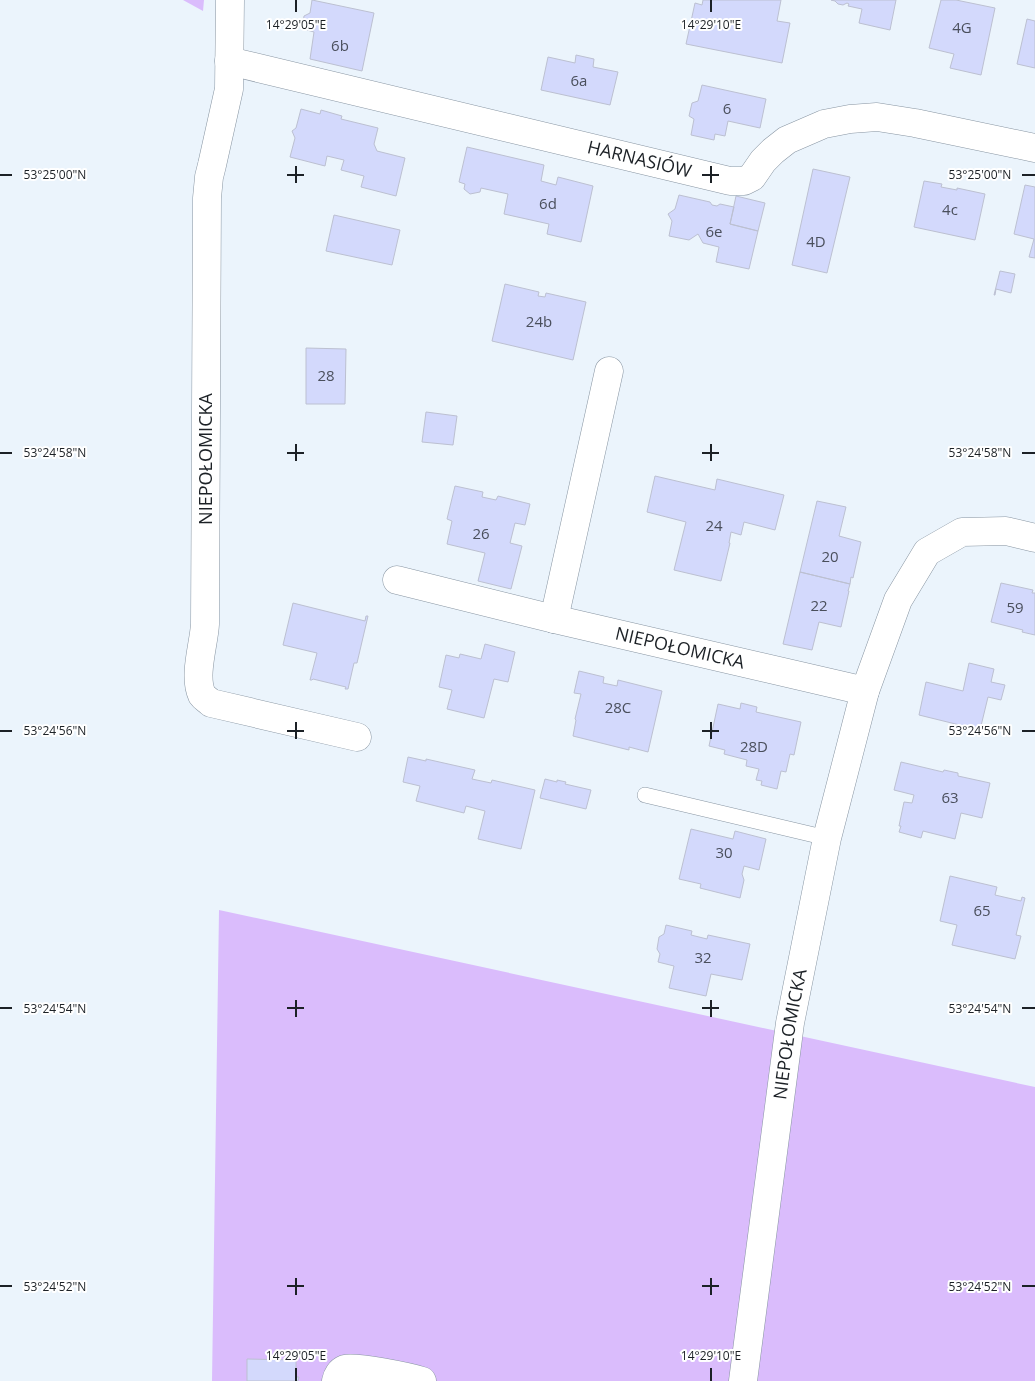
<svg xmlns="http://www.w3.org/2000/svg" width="1035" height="1381" font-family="'Open Sans',sans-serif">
<rect width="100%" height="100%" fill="#ebf4fc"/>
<path fill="#dabcfc" d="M 183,0 L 204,0 L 203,11 Z
M 219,910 L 1035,1087 L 1035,1381 L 212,1381 Z"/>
<path fill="#d3d9fc" stroke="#bcc0d1" d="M 312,0 L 374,13 L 362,71 L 310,59 L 314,32 L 307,30 L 303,23 L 304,16 L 310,13 Z
M 703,0 L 781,0 L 777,21 L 790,23 L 782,63 L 686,44 L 695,3 L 702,5 Z
M 831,0 L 896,0 L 890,30 L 859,23 L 862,9 L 848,6 L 849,4 L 847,3 L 843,5 L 838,4 L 835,1 Z
M 941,0 L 956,0 L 995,8 L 981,75 L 950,68 L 954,54 L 929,48 Z
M 1027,19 L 1035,21 L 1035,68 L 1017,64 Z
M 576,55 L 594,59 L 593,67 L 618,72 L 610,105 L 541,90 L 548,57 L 575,63 Z
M 702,85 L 766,99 L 760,128 L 728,121 L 725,136 L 715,134 L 714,140 L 691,135 L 694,119 L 689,116 L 692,103 L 698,101 Z
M 301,109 L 320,114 L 321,110 L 342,116 L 341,119 L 378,128 L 374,144 L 377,151 L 405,158 L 396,196 L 361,187 L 364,176 L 341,170 L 344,160 L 327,156 L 325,166 L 290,157 L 295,138 L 292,131 L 296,128 Z
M 467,147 L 544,165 L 541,181 L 556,185 L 558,177 L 593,186 L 581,242 L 547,234 L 549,224 L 504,214 L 508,194 L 481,188 L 480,192 L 470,194 L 464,189 L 465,184 L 459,182 Z
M 813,169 L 850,177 L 827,273 L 792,265 Z
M 924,181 L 942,184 L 941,187 L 957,190 L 957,188 L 985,194 L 975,240 L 914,227 Z
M 1025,185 L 1035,187 L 1035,258 L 1029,257 L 1034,239 L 1014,234 Z
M 679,195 L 710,202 L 712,205 L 717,206 L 720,204 L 734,207 L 730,224 L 758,231 L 749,269 L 716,262 L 719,247 L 703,243 L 698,234 L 689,240 L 669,236 L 672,221 L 668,214 L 675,209 Z
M 736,196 L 765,203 L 758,231 L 730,224 Z
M 334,215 L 400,230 L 392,265 L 326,251 Z
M 1000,271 L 1015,274 L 1011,293 L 996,289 L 995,295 L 994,295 Z
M 505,284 L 539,292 L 538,296 L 545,297 L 546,293 L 586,302 L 573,360 L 492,341 Z
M 306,348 L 346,349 L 345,404 L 306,404 Z
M 426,412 L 457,416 L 453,445 L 422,442 Z
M 655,476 L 715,490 L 717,479 L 784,495 L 775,530 L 744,522 L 741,535 L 731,532 L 729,543 L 730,543 L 721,581 L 674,570 L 686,522 L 647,512 Z
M 455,486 L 483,492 L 482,497 L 496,500 L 498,496 L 530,504 L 525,525 L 515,523 L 510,543 L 522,546 L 511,589 L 478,581 L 485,553 L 447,544 L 452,521 L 447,519 Z
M 817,501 L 846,507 L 839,536 L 861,542 L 853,578 L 851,577 L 850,584 L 800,572 Z
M 800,572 L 850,584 L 848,591 L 849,591 L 841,627 L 819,622 L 812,650 L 783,644 Z
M 1001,583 L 1033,590 L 1032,593 L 1035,593 L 1035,635 L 1022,632 L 1023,630 L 991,622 Z
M 293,603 L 365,621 L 366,616 L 368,616 L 357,663 L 354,663 L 348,689 L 345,689 L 346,687 L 313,679 L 312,680 L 310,680 L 317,653 L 283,645 Z
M 485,644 L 515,652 L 508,682 L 494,679 L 484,718 L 447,709 L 452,690 L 439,687 L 446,655 L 459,658 L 460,654 L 481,659 Z
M 969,663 L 994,669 L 991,682 L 1005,685 L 1001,700 L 988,697 L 980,730 L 919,715 L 926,682 L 963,691 Z
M 579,671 L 604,677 L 603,683 L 617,686 L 618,680 L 662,691 L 648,752 L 629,747 L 629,750 L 573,736 L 576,720 L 575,719 L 581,694 L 574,693 Z
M 741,703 L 757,707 L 756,712 L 801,722 L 794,755 L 790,754 L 786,772 L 781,771 L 777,789 L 761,785 L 762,781 L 756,780 L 759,769 L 746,766 L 747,760 L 724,754 L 725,750 L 709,746 L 718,704 L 740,709 Z
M 408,757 L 426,761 L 426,759 L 475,770 L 472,779 L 491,783 L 492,780 L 535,790 L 521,849 L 478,839 L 485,811 L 466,806 L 464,813 L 416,801 L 420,786 L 403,782 Z
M 901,762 L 943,772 L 944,770 L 958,773 L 958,776 L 990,783 L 982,818 L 961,813 L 955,839 L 923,831 L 921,838 L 899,832 L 901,826 L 899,826 L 904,802 L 912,803 L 914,795 L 894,790 Z
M 545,779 L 557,782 L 557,780 L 566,782 L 565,784 L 591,790 L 586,809 L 540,798 Z
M 691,829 L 733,839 L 735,831 L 766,839 L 759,870 L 744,866 L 742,874 L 744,880 L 740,898 L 700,888 L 701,884 L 679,879 Z
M 950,876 L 997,887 L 995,895 L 1021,901 L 1022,897 L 1025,898 L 1016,935 L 1021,936 L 1015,959 L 952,945 L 957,925 L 940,921 Z
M 666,925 L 692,931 L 691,935 L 707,939 L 708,935 L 750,944 L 742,980 L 711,974 L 706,996 L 669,988 L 674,966 L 658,962 L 660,954 L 657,949 L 659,937 L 664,934 Z
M 247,1359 L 296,1360 L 296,1377 L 299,1377 L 298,1381 L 247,1381 Z"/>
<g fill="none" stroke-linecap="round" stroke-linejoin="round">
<g stroke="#8895a2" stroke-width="16">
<path id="lane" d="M 645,795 L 827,838"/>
</g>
<g stroke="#8895a2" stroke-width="29">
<g id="street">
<path d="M 230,0 L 229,89 L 212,165 L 209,177 L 207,198 L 205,624 C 204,644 193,676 202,695 C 204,698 208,700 211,703 L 357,737"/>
<path id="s1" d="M 229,61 L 730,181 L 744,181 L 752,177 L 763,161 L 773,151 L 787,140 L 824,124 L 850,119 L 877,117 L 915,123 L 1035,148"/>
<path id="s2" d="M 397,580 L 554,619 L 865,691"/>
<path d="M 554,619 L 609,371"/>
<path d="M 336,1381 C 337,1376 340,1371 345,1369 C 356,1366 409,1377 422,1381"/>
<path id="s3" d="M 743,1381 L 790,1023 L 827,838 L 865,691 L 898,600 L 927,552 L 962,532 L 1006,531 L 1035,538"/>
</g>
</g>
<use href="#lane" stroke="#fff" stroke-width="15"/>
<use href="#street" stroke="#fff" stroke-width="28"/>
</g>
<path fill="none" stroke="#1c2126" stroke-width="2" d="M 296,0 L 296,12M 711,0 L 711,12M 296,166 L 296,183M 711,166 L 711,183M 0,175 L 12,175M 287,175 L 304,175M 702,175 L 719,175M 1022,175 L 1035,175M 296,444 L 296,461M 711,444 L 711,461M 0,453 L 12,453M 287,453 L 304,453M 702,453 L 719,453M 1022,453 L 1035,453M 296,722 L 296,739M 711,722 L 711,739M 0,731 L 12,731M 287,731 L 304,731M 702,731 L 719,731M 1022,731 L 1035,731M 296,1000 L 296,1017M 711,1000 L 711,1017M 0,1008 L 12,1008M 287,1008 L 304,1008M 702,1008 L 719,1008M 1022,1008 L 1035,1008M 296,1278 L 296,1295M 711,1278 L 711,1295M 0,1286 L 12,1286M 287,1286 L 304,1286M 702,1286 L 719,1286M 1022,1286 L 1035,1286M 296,1368 L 296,1381M 711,1368 L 711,1381"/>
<g text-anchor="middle" stroke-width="4" stroke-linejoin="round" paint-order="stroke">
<g font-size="15" fill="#4a4f5c">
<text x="962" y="33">4G</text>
<text x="340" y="51">6b</text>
<text x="579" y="86">6a</text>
<text x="727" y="114">6</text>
<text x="548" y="209">6d</text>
<text x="950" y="215">4c</text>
<text x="714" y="237">6e</text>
<text x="816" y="247">4D</text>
<text x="539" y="327">24b</text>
<text x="326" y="381">28</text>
<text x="714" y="531">24</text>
<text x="481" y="539">26</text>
<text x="830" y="562">20</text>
<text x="819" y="611">22</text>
<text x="1015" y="613">59</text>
<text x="618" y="713">28C</text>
<text x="754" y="752">28D</text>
<text x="950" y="803">63</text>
<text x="724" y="858">30</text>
<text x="982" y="916">65</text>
<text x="703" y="963">32</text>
</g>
<g font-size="18" fill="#1c2126" stroke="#fff">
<text dy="6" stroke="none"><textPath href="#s1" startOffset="422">HARNASIÓW</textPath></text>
<text transform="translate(206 459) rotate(-90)" y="6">NIEPOŁOMICKA</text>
<text dy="6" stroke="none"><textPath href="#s2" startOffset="291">NIEPOŁOMICKA</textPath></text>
<text dy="6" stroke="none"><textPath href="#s3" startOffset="350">NIEPOŁOMICKA</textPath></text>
</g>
</g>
<g font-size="12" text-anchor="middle" fill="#1c2126" stroke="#fff" stroke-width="4" stroke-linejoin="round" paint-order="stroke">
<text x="296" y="29">14°29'05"E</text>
<text x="711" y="29">14°29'10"E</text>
<text x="55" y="179">53°25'00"N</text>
<text x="980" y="179">53°25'00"N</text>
<text x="55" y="457">53°24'58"N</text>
<text x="980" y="457">53°24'58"N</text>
<text x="55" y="735">53°24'56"N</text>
<text x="980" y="735">53°24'56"N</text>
<text x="55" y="1013">53°24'54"N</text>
<text x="980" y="1013">53°24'54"N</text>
<text x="55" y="1291">53°24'52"N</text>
<text x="980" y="1291">53°24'52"N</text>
<text x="296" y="1360">14°29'05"E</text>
<text x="711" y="1360">14°29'10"E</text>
</g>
</svg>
